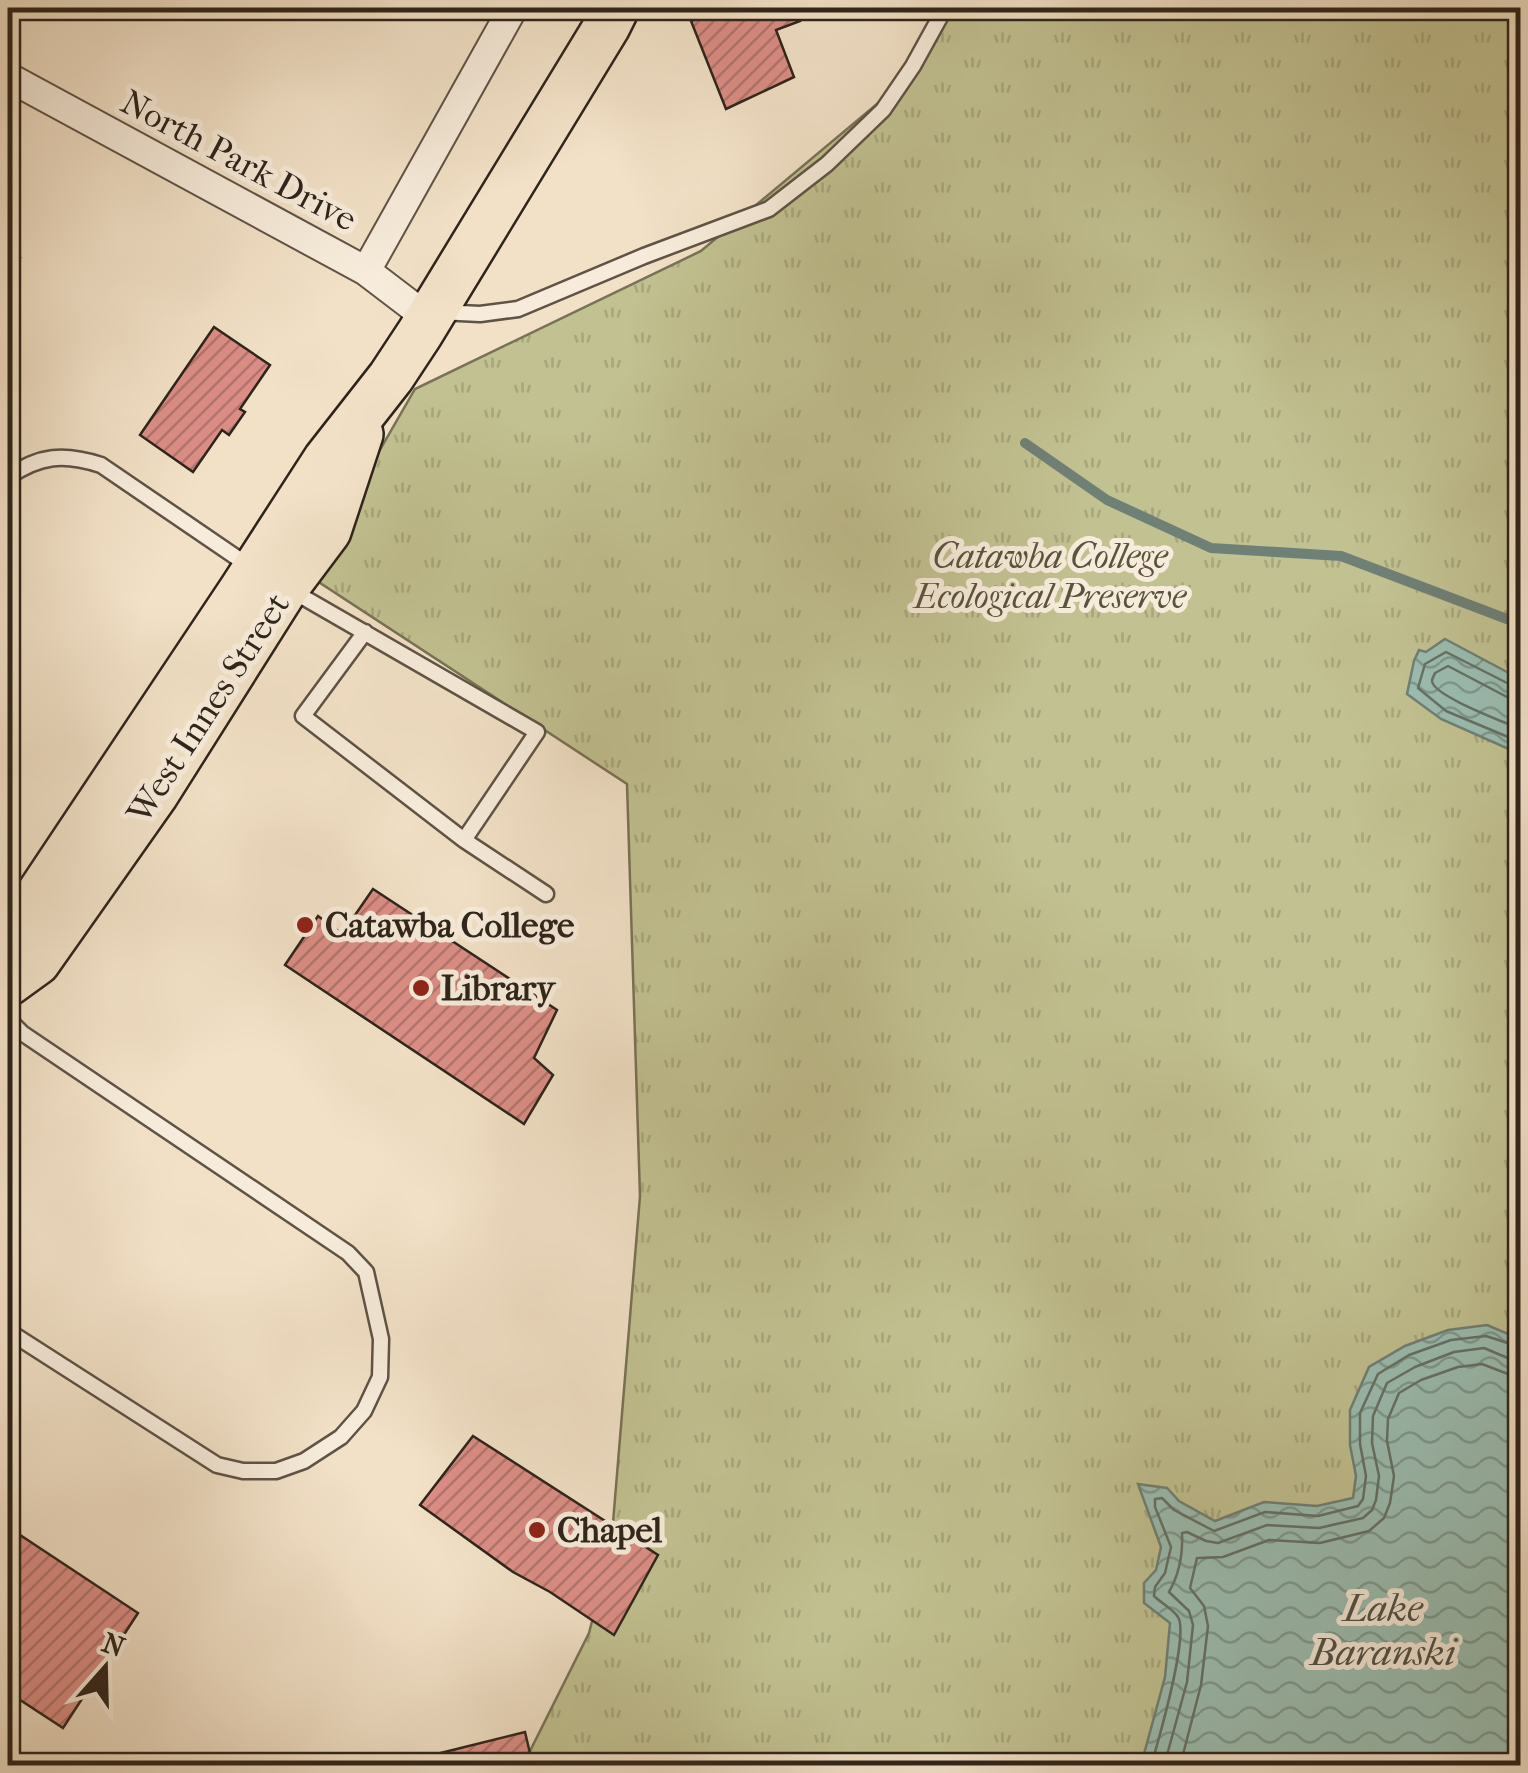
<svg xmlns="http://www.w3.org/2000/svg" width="1528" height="1773" font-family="'IM FELL French Canon',serif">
<defs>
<pattern id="grass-tufts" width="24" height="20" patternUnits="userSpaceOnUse" patternTransform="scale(2.5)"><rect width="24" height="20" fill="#c2c191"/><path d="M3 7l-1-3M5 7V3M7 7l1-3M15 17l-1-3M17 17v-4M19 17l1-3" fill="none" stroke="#a7a67c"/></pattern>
<pattern id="water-waves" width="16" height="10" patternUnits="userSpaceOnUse" patternTransform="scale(2.5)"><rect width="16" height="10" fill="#9bbeb2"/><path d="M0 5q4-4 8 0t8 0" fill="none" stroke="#7f9a90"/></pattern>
<pattern id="building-hatch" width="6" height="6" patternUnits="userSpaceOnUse" patternTransform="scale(2.5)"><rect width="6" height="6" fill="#dc8e86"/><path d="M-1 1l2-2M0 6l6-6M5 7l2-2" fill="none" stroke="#b3746d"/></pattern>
</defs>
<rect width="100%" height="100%" fill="#f2e1c7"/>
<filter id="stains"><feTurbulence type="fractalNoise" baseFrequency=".002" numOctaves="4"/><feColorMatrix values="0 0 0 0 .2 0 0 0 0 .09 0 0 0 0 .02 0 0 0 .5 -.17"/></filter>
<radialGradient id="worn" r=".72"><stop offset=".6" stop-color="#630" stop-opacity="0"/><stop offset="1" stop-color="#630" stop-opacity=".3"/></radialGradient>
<path fill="url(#grass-tufts)" stroke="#787256" stroke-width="2.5" d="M 954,8 L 1520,8 L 1520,1765 L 523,1765 L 589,1633 L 611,1547 L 640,1196 L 627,784 L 308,575 L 415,389 L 701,251 L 883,99 Z"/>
<path fill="url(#water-waves)" stroke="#6f8076" stroke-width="2.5" d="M 1445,639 L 1520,679 L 1520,754 L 1441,719 L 1407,694 L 1414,661 L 1419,650 L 1426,652 Z
M 1487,1325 L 1520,1339 L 1520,1765 L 1141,1765 L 1165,1677 L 1170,1623 L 1144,1603 L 1144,1583 L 1156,1570 L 1161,1547 L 1138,1484 L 1167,1488 L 1179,1501 L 1215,1521 L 1264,1502 L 1317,1506 L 1353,1498 L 1356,1476 L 1350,1445 L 1350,1410 L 1369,1367 L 1405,1346 L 1448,1330 Z"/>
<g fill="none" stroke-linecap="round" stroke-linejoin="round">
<path stroke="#647166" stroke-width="2.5" d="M 1520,687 L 1513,686 L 1446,652 L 1425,664 L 1418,688 L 1446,711 L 1520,742
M 1520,700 L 1507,697 L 1448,666 L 1435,673 C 1434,676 1432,678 1432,681 C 1433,696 1505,722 1520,729
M 1151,1766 C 1158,1742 1189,1635 1178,1617 C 1173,1609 1161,1603 1154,1596 L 1155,1587 L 1165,1573 L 1171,1547 L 1155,1507 L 1155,1499 L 1162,1498 L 1174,1510 L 1214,1531 L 1265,1512 L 1318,1516 L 1358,1506 L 1363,1499 L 1366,1476 L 1360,1444 L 1360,1413 L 1378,1374 L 1409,1355 L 1451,1340 L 1486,1336 L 1520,1347
M 1164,1766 L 1187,1682 L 1193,1625 L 1189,1611 L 1169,1592 C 1180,1573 1183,1554 1182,1533 L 1187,1532 L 1206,1541 L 1218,1543 L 1267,1525 L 1319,1528 L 1363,1518 L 1372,1510 L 1376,1500 L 1379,1476 L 1372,1443 L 1373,1416 L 1387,1383 L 1415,1367 L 1454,1352 L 1484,1348 L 1510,1359 L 1520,1360
M 1180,1766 L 1201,1685 L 1208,1626 L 1204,1606 L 1190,1588 L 1197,1558 L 1223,1557 L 1269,1540 L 1320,1543 L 1369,1531 L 1384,1518 L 1390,1503 L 1394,1476 L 1387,1441 L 1388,1419 L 1399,1393 L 1421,1380 L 1458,1367 L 1482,1364 L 1508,1374 L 1520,1375"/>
<path stroke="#6f8076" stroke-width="10" d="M 1025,443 L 1107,500 L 1211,548 L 1341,556 L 1520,624"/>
</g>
<path fill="url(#building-hatch)" stroke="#2e241b" stroke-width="2.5" d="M 724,8 L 795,8 L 800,21 L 776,30 L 794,77 L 726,109 L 691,21 Z
M 8,250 L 20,258 L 8,278 Z
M 214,327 L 270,365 L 240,409 L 245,412 L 229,435 L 222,430 L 193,472 L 140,435 Z
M 373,889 L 557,1010 L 534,1058 L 553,1075 L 524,1124 L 285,965 L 318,916 L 342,934 Z
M 473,1436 L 658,1555 L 614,1635 L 550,1592 L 513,1572 L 420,1505 Z
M 8,1527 L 138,1613 L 63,1728 L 8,1692 Z
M 525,1732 L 533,1766 L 388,1766 Z"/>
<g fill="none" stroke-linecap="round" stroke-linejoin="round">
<g stroke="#5f5346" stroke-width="19">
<path id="service" d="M 439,312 L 480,314 L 518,309 L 644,256 L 769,209 L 827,164 L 883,110 L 913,66 L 945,8
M 8,477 C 40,455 64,453 101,465 L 249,566
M 289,589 L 537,732 L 464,840 L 546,894
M 365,632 L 303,716 L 464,840
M 8,1019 L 22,1033 L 348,1253 L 366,1272 L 381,1339 L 380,1377 L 364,1411 L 341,1437 L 304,1461 L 276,1471 L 243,1471 L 217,1465 L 8,1331
M 8,1761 L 15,1766"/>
</g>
<g stroke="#5f5346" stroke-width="32">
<path id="minor" d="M 8,77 L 366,271 L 429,319
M 366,271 L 513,8"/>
</g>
<g stroke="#2e241b" stroke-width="50">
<path id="primary" d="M 8,941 L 242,590 L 326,460 L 391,377 L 420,333 L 607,26 L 616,8
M 8,983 L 37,962 L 156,793 L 286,587 L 328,531 L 360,434"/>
</g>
<use href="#service" stroke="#f7ecdb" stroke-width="14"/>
<use href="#minor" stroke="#f7ecdb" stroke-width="28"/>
<use href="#primary" stroke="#f2e1c7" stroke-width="45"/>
</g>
<g fill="#8f2418" stroke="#f7ecdb" stroke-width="4">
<circle cx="305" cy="925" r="10"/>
<circle cx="421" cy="988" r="10"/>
<circle cx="537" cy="1530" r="10"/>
</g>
<g text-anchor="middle" stroke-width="10" stroke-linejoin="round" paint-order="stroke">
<g font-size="35" fill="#2e241b" stroke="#f7ecdb">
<text transform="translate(239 160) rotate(28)" y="12">North Park Drive</text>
<text transform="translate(208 708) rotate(-57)" y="12">West Innes Street</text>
</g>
<g font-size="35" font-style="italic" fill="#5a533e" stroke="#f7ecdb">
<text x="1050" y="568">Catawba College<tspan x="1050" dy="40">Ecological Preserve</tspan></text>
</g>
<g font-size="35" font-weight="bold" fill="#2e241b" stroke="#f7ecdb" text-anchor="start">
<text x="325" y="937">Catawba College</text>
<text x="441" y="1000">Library</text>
<text x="557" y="1542">Chapel</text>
</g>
<g font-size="38" font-style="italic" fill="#4f5248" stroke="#f7ecdb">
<text x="1383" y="1621">Lake<tspan x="1383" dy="44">Baranski</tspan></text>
</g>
</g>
<rect width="1528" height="1773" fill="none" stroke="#f2e1c7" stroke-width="40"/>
<rect x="10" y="10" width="1508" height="1753" fill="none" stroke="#2e241b" stroke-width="5"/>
<rect x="20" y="20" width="1488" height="1733" fill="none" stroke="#2e241b" stroke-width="2.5"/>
<g transform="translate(105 1668) rotate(20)" stroke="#f7ecdb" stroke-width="8" paint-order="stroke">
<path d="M0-8L18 38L0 25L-18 38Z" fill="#2e241b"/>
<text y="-15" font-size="28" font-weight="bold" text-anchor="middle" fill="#2e241b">N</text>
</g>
<rect width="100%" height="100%" filter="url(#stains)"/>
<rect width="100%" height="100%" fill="url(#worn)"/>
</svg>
